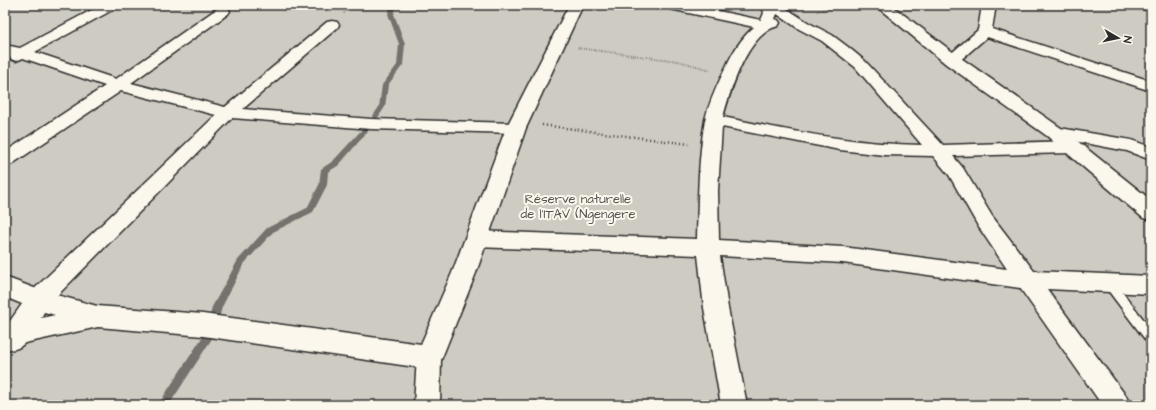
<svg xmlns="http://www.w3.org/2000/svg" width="1156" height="410" font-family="'Architects Daughter',sans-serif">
<rect width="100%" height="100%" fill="#eeebe0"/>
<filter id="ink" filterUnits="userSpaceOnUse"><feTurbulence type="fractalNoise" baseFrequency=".025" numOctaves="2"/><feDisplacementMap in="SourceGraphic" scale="8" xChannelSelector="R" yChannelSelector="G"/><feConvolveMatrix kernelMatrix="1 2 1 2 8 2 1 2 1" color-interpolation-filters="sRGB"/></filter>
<g filter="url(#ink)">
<path fill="#cecbc2" stroke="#7c7b76" d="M 5,5 L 1151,5 L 1151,405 L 5,405 Z"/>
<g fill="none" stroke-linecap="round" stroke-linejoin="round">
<path fill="#74726e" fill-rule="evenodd" d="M 391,5 L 397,5 L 394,14 L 405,44 L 403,65 L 388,85 L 385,107 L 373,125 L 339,165 L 328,172 L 327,185 L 313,212 L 273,232 L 244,264 L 222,307 L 215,334 L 169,405 L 158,405 L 207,330 L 212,307 L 238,260 L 267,228 L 307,208 L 319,185 L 321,169 L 333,161 L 368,123 L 379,107 L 382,85 L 397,65 L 399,44 L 388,14 Z"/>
<g stroke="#2b2b2b" stroke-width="3">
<path id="service" d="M 1108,278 L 1112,279 L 1151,329 L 1151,343 L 1147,342 L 1104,285 L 1102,282 L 1104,279 Z"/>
</g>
<g stroke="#2b2b2b" stroke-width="3">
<path id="minor" d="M 101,5 L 118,5 L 116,8 L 35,52 L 116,79 L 218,8 L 223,7 L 228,8 L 230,11 L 228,14 L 131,83 L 225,107 L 327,22 L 332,21 L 337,22 L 339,25 L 337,28 L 243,109 L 371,119 L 516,123 L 522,124 L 525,128 L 522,132 L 516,133 L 371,129 L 232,118 L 46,307 L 38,309 L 30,307 L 26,300 L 30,293 L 216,115 L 121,91 L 12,164 L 5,166 L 5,152 L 105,86 L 23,58 L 16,61 L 11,59 L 8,56 L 9,54 L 5,53 L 5,45 L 20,48 Z
M 663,5 L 689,5 L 761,20 L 764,13 L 762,5 L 781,5 L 809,23 L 832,35 L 848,47 L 865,61 L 943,145 L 1071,141 L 1077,143 L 1080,147 L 1077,151 L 1071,153 L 953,156 L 963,168 L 992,216 L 1034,271 L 1151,276 L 1151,294 L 1047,289 L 1126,396 L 1130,405 L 1102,405 L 1020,288 L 843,263 L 720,256 L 728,308 L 747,405 L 721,405 L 704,308 L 698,255 L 476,247 L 469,244 L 465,239 L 469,234 L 476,231 L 697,239 C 698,200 698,158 705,120 C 709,102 717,86 725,69 C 732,53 741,38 754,27 L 670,9 L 665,8 ZM 777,14 L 799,29 L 822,41 L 855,67 L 922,145 C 854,144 790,131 723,117 C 731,89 747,34 778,26 L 780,23 L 778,20 L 775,19 ZM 722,127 L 840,150 L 884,155 L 933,156 L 949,175 L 978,226 L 1007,269 L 843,247 L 719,240 L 718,190 Z
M 982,5 L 996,5 L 992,29 L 1151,81 L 1151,91 L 987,37 L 957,63 L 952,65 L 947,63 L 944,60 L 947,57 L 978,30 Z
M 1137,5 L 1151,5 L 1151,11 L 1139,8 Z
M 1054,127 L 1131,140 L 1151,147 L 1151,160 L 1127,151 L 1048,136 L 1045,132 L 1048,128 Z
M 429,346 L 438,349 L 441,357 L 440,405 L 414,405 L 417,357 L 420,349 Z"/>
</g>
<g stroke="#2b2b2b" stroke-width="3">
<path id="tertiary" d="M 569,5 L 583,5 L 526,128 L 476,273 L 439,365 L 429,369 L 203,336 L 98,327 L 25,343 C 18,349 13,351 5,348 L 5,328 L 22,304 L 5,297 L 5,277 L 42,291 L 97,306 L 203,314 L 421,344 L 452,273 L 506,128 ZM 44,312 L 55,315 L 41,318 Z
M 875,5 L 891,5 L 958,56 L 1061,128 L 1151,200 L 1151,220 L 1143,218 L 1047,136 L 946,64 Z"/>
</g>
<path stroke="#2b2b2b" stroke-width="2" stroke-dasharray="0.5 2" stroke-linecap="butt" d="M 817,11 L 845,5
M 344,13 L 352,5
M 578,48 L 678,61 L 711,70"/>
<path stroke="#2b2b2b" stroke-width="2.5" stroke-dasharray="1 3" stroke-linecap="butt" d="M 542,125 L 689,144"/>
<use href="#service" fill="#fbf7ec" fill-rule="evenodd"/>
<use href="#minor" fill="#fbf7ec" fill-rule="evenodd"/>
<use href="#tertiary" fill="#fbf7ec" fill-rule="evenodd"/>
</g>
</g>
<g text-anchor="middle" stroke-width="4" stroke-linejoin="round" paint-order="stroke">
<g font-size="13" fill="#545351" stroke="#fbf7ec">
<text x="578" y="203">Réserve naturelle<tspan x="578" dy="15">de l'ITAV (Ngengere</tspan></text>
</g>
</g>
<rect width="1156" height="410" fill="none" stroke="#fbf7ec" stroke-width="20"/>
<rect x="10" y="10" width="1136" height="390" fill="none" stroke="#2b2b2b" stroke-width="1.5" filter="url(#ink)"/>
<g transform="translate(1118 38) rotate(99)" stroke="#fbf7ec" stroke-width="3" paint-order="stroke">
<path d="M0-3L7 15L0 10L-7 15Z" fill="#2b2b2b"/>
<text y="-6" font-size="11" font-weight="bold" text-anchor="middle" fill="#2b2b2b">N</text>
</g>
</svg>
